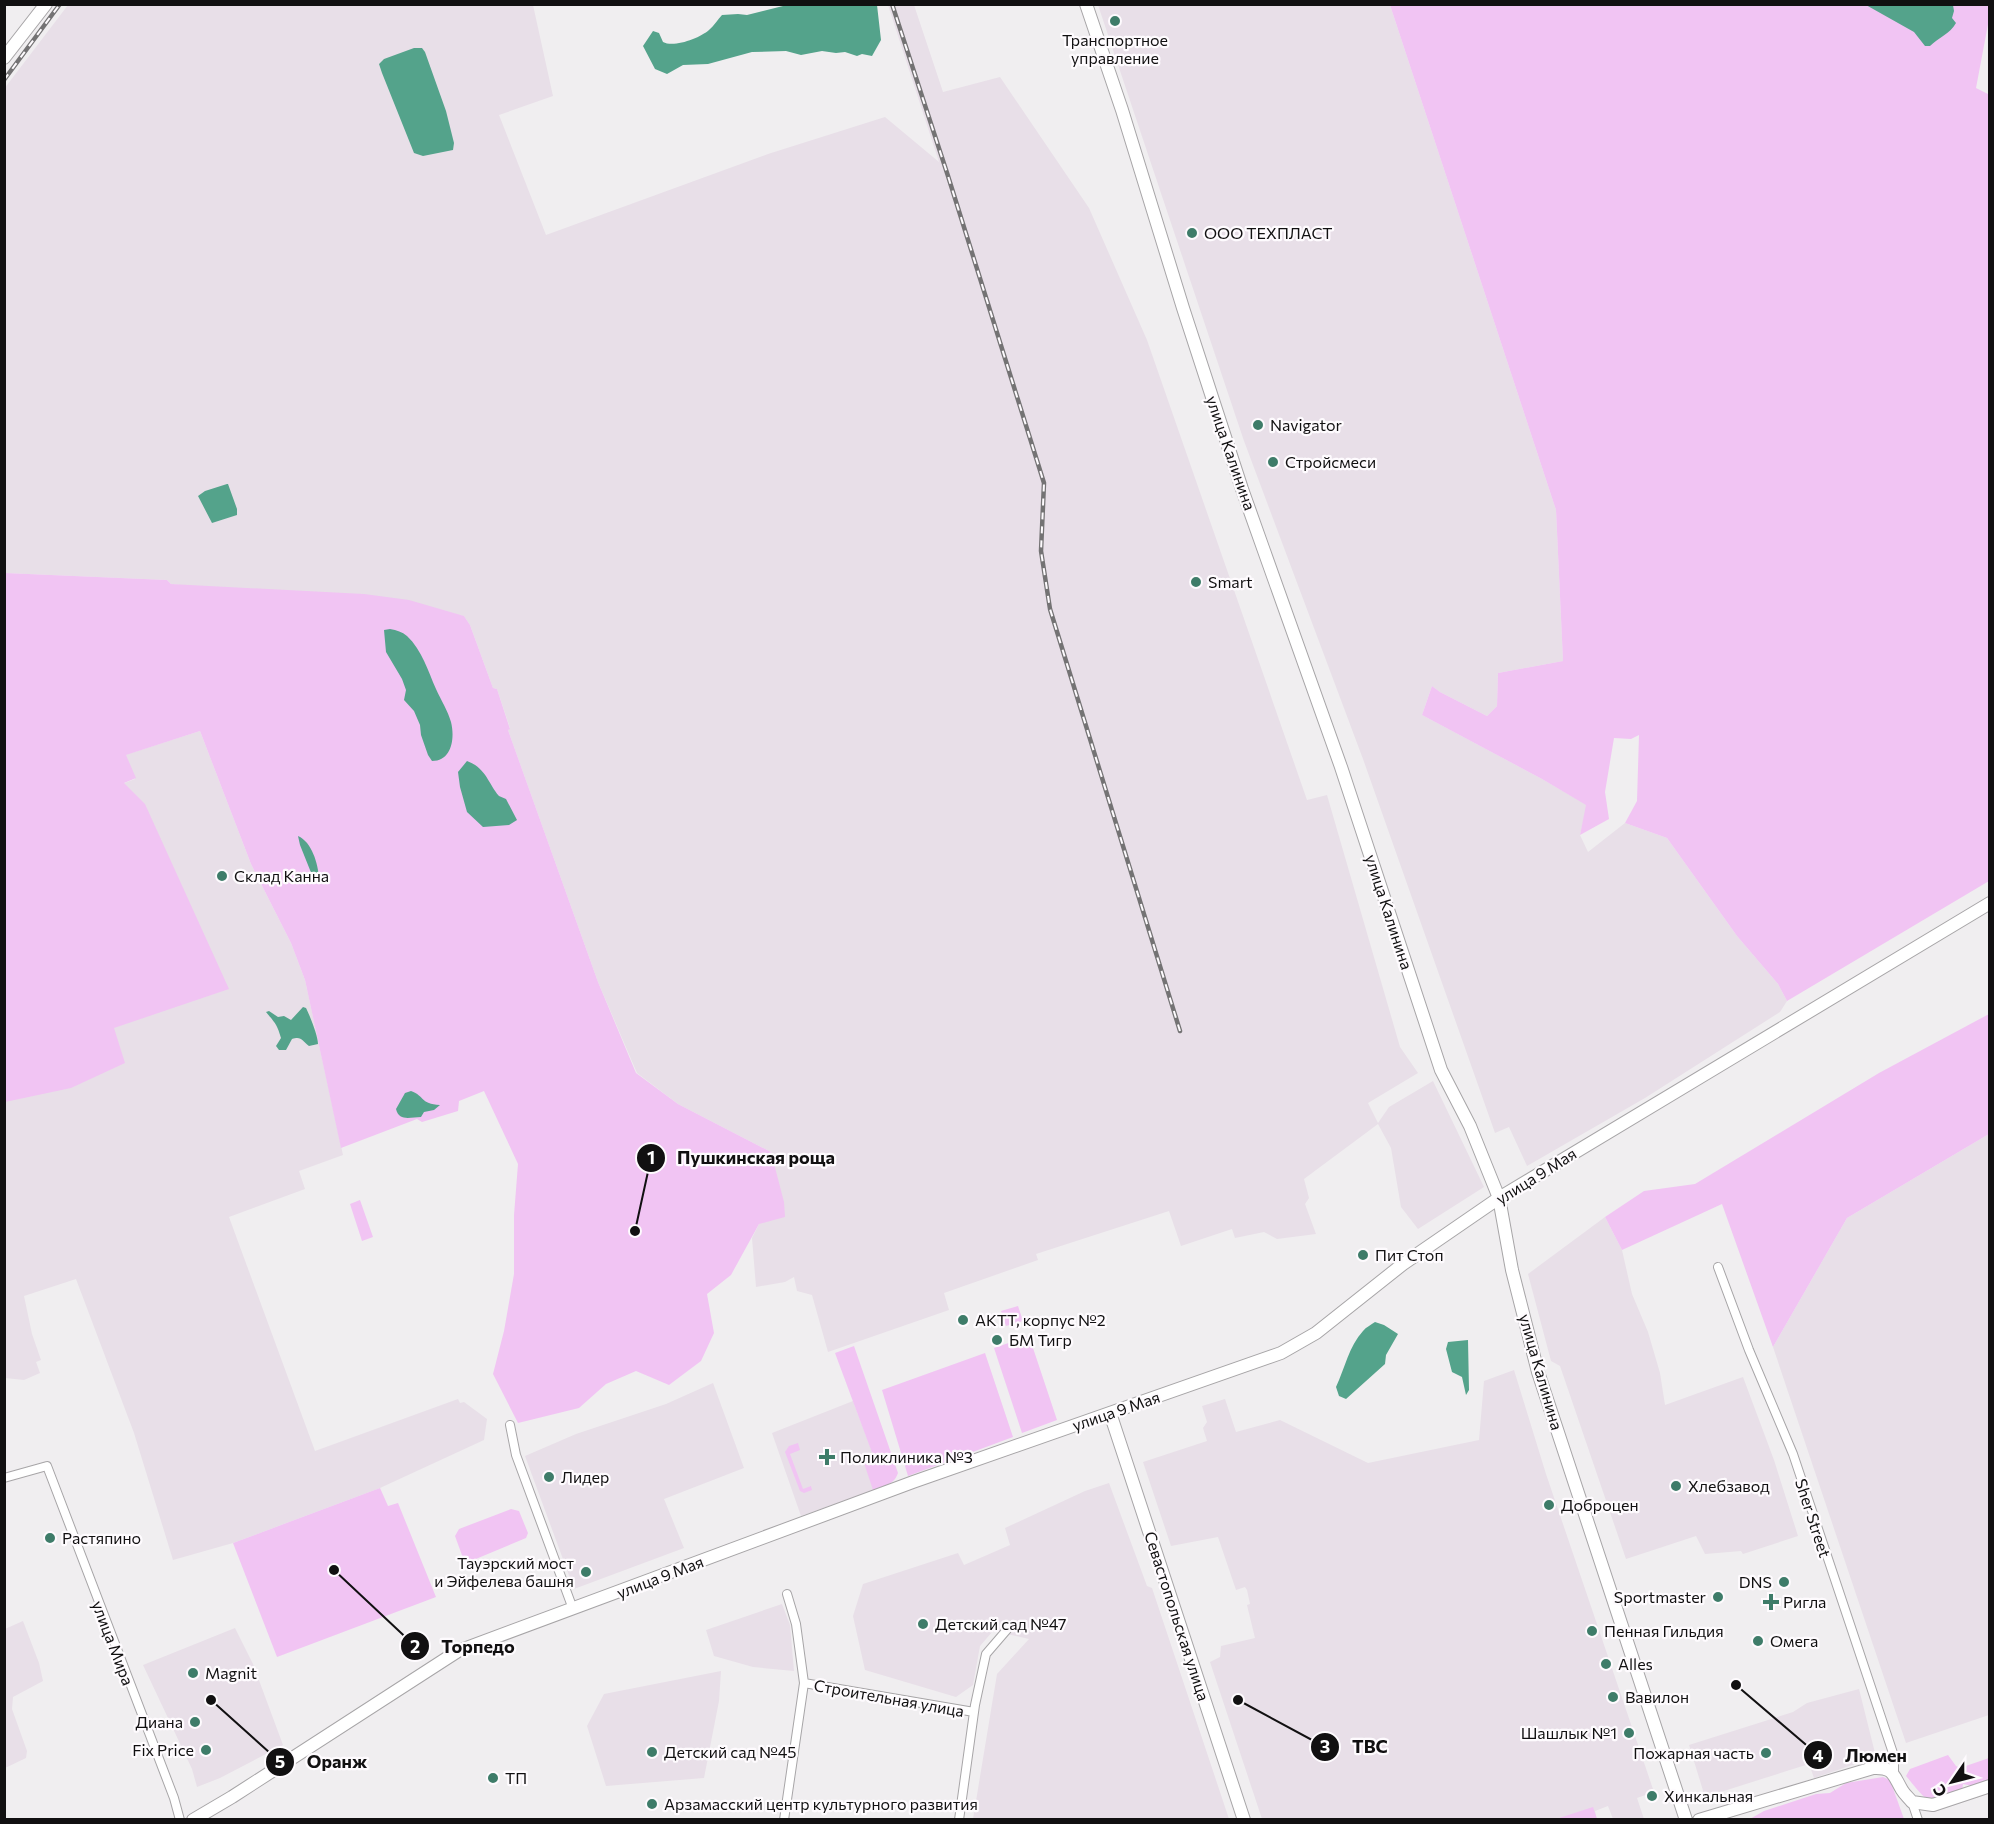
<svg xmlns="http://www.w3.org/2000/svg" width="1994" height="1824" font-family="Commissioner,sans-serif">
<rect width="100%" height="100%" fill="#f0eef0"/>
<path fill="#e8dfe8" d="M 68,5 L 533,5 L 553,96 L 499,115 L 546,235 L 768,154 L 885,117 L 939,162 L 888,5 L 914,5 L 943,92 L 1000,77 L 1089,208 L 1147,340 L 1307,800 L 1327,795 L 1400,1047 L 1418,1073 L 1368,1103 L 1378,1123 L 1389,1107 L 1433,1081 L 1484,1187 L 1418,1229 L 1401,1207 L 1391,1148 L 1378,1124 L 1304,1179 L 1309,1198 L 1305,1204 L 1316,1234 L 1277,1239 L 1264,1232 L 1235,1238 L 1232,1229 L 1181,1246 L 1169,1211 L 1036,1254 L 1038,1260 L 944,1293 L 949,1310 L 828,1352 L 812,1295 L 797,1291 L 794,1277 L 785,1282 L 756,1287 L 752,1238 L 759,1224 L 771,1152 L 678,1104 L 637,1073 L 598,982 L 508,730 L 510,728 L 497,689 L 493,688 L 470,625 L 464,616 L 171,584 L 167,580 L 5,573 L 4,89 Z
M 1098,5 L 1390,5 L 1556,510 L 1563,661 L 1498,673 L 1497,706 L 1487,716 L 1440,692 L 1432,686 L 1422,715 L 1542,779 L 1587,805 L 1580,835 L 1588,852 L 1625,823 L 1667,838 L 1737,936 L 1778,984 L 1787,1001 L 1780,1012 L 1645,1098 L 1527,1166 L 1509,1127 L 1495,1133 L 1363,759 L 1244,441 Z
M 200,731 L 251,864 L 291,943 L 305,980 L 343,1155 L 299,1171 L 305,1189 L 229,1217 L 315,1451 L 458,1399 L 460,1403 L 464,1402 L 487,1419 L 484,1440 L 380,1488 L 233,1543 L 173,1560 L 134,1433 L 76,1279 L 24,1296 L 32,1334 L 41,1360 L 36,1362 L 40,1373 L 24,1380 L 5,1378 L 5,829 L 135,779 L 125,755 Z
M 1989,1134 L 1989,1715 L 1906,1743 L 1773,1347 L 1847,1218 Z
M 1605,1217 L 1622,1250 L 1632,1294 L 1648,1332 L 1660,1373 L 1665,1405 L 1743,1377 L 1774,1460 L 1798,1536 L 1743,1554 L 1741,1551 L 1705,1554 L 1696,1536 L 1626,1559 L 1560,1366 L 1551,1361 L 1528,1274 Z
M 1514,1370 L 1546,1474 L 1654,1792 L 1637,1798 L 1644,1819 L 1613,1819 L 1608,1806 L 1595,1811 L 1597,1820 L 1262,1819 L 1210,1662 L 1220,1657 L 1221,1646 L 1255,1638 L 1247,1605 L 1250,1604 L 1247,1590 L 1245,1587 L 1236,1590 L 1218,1537 L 1171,1546 L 1143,1462 L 1207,1441 L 1203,1428 L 1207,1422 L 1202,1406 L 1225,1399 L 1236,1432 L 1280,1420 L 1368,1463 L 1479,1440 L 1484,1381 Z
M 713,1383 L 744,1468 L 664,1499 L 684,1548 L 574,1589 L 525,1456 L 576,1434 L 666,1404 Z
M 853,1401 L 885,1486 L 801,1516 L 772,1433 Z
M 1109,1483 L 1147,1586 L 1152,1588 L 1229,1819 L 973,1819 L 997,1674 L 1029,1639 L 993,1631 L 980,1646 L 973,1685 L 956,1697 L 865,1670 L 853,1616 L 863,1584 L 958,1553 L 964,1565 L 1010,1545 L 1005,1528 L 1085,1491 Z
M 782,1604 L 790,1625 L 794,1671 L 753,1667 L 714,1656 L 706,1630 Z
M 23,1621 L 39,1663 L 43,1681 L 13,1697 L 12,1709 L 27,1751 L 26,1758 L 5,1768 L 5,1629 Z
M 235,1628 L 253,1664 L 283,1745 L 220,1778 L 197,1787 L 192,1769 L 143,1665 Z
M 721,1671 L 719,1701 L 704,1778 L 606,1786 L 587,1726 L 604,1694 Z
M 1859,1689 L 1876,1757 L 1814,1778 L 1809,1764 L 1705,1797 L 1689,1745 L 1793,1712 L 1807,1703 Z"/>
<path fill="#f1c4f3" d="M 1390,5 L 1989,5 L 1989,19 L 1976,88 L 1990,95 L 1989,881 L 1787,1001 L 1778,984 L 1737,936 L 1667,838 L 1625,823 L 1637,801 L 1639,735 L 1631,739 L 1614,738 L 1605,792 L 1609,819 L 1580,835 L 1586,805 L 1542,779 L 1422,715 L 1432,686 L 1440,692 L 1487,716 L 1497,706 L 1498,673 L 1563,661 L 1556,510 Z
M 5,573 L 167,580 L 171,584 L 364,594 L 409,600 L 464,616 L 470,625 L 493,688 L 497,689 L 510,729 L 508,730 L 598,982 L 636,1073 L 678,1104 L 771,1152 L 784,1202 L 785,1217 L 759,1224 L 731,1275 L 707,1294 L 714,1333 L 701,1361 L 669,1385 L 636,1371 L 606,1384 L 579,1408 L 518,1423 L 493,1374 L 504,1331 L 514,1274 L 514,1215 L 518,1164 L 484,1091 L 459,1101 L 458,1111 L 422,1122 L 417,1119 L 341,1148 L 305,980 L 291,943 L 251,864 L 200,731 L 126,755 L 136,778 L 124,783 L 145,804 L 229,989 L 114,1028 L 125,1063 L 71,1088 L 5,1102 Z
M 1989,1014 L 1989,1134 L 1847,1218 L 1773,1347 L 1722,1204 L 1622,1250 L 1605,1217 L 1644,1191 L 1695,1184 L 1879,1073 Z
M 360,1200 L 373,1237 L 362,1241 L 350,1204 Z
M 1018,1306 L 1023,1321 L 1006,1326 L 1001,1311 Z
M 1029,1336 L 1057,1420 L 1022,1433 L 994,1348 Z
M 854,1346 L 898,1473 C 894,1485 884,1486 873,1490 L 864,1463 L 874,1458 L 835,1353 Z
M 985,1353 L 1013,1437 L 908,1476 L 882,1390 Z
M 798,1443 L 800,1450 L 790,1454 L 803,1489 L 811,1486 L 812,1490 L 804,1493 L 800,1491 L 785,1452 L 789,1446 Z
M 380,1488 L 388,1506 L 398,1503 L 436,1597 L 277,1657 L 233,1543 Z
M 511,1509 L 519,1511 L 528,1533 L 526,1538 L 471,1561 L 463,1558 L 455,1536 L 459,1529 Z
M 1948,1755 L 1956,1766 L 1960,1768 L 1989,1758 L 1989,1781 L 1973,1786 L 1963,1784 L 1962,1791 C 1925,1803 1931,1806 1906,1776 L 1910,1769 Z
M 1883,1777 L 1890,1780 L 1904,1819 L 1748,1820 L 1764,1811 L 1816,1794 L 1830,1793 L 1846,1783 Z
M 1593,1807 L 1597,1819 L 1556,1819 Z"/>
<path fill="#54a38b" d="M 791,4 L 877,5 L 881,40 L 872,56 L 862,54 L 857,56 L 845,52 L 836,53 L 822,51 L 801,55 L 786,51 L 752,52 L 708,64 L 683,65 L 667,74 L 655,69 L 643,46 L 653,31 L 659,33 L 663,42 C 674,48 700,38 709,30 C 714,26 718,19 722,15 L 738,14 L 747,15 Z
M 1866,5 L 1953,5 L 1954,11 L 1952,18 L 1956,23 C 1950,34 1939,37 1930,46 L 1925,46 L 1914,32 Z
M 414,48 L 422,48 L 425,52 L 446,111 L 454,143 L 453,150 L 423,156 L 414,153 L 382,73 L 379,64 L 384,59 Z
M 227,484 L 228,484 L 237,509 L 237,515 L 212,523 L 198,496 L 205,491 Z
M 390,629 C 397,630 402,632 407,636 C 422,650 428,671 436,689 C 441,700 448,711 451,722 C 455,738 452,761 432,761 L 428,755 L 421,735 L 420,725 L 414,711 L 404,700 L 406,690 L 402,679 L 386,652 L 384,630 Z
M 467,761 C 486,768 488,783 499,796 L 506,799 L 517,820 L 509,825 L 483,827 L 467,812 L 460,787 L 458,772 Z
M 298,836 C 312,842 318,864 319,877 L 317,880 L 314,880 L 300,845 Z
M 303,1007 L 306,1008 C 310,1016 318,1036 318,1044 L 309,1046 C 302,1041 302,1036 292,1039 L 286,1050 L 279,1050 L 276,1046 L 281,1038 C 277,1024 275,1023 266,1012 L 269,1011 L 278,1017 L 284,1016 L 291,1020 Z
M 411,1091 C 425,1096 420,1104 440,1105 L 434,1110 L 424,1112 L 421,1117 C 411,1117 399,1122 396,1109 L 405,1093 Z
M 1375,1322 L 1384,1325 L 1398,1334 L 1386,1355 L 1385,1364 L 1346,1399 L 1339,1396 L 1336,1387 C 1345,1368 1349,1346 1363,1331 C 1366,1327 1371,1325 1375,1322 Z
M 1468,1340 L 1469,1390 L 1466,1395 L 1462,1377 L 1452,1372 L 1446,1349 L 1448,1342 Z"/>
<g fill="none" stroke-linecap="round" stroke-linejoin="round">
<g stroke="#a7a5a7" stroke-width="10">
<path id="street" d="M 1718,1267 L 1749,1350 L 1793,1454 L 1894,1756 L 1894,1774
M 510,1425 L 516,1455 L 573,1609
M 4,1478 L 47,1466 L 174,1798 L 180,1820
M 804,1683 L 974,1712
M 1912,1802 L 1918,1820
M 784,1820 L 804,1683 L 796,1624 L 787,1594
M 959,1820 L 975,1705 L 986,1654 L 1011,1625"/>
</g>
<g stroke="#a7a5a7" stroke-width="14">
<path id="secondary" d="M 1086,4 L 1122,110 L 1183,308 L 1242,489 L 1341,767 L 1441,1070 L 1470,1126 L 1499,1198 L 1512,1270 L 1538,1372 L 1686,1820
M 4,58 L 46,4
M 1110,1413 L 1244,1820
M 193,1820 L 232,1797 L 458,1651 L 913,1482 L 1281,1353 L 1316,1333 L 1403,1264 L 1499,1198 L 1990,903
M 1699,1820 L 1873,1768 C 1894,1767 1893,1775 1902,1790 C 1905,1795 1909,1798 1912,1802 L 1933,1805 L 1990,1786"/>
</g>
<use href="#street" stroke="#fff" stroke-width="8"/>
<use href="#secondary" stroke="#fff" stroke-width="12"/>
<g stroke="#747374" stroke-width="4.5">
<path id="rail" d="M 892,4 L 948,176 L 1044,483 L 1041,551 L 1050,609 L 1180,1031
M 4,80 L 60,4"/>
</g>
<use href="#rail" stroke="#fefbfe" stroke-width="2" stroke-dasharray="7" stroke-linecap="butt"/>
</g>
<g fill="#3e7c69" stroke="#fefbfe" stroke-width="2">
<circle cx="1115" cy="21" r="6"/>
<circle cx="1192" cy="233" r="6"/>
<circle cx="1258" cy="425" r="6"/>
<circle cx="1273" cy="462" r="6"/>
<circle cx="1196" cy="582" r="6"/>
<circle cx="222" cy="876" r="6"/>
<circle cx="1363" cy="1255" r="6"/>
<circle cx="963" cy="1320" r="6"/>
<circle cx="997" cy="1340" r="6"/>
<path d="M824 1448h6v6h6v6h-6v6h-6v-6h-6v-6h6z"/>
<circle cx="549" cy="1477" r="6"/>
<circle cx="1676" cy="1486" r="6"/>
<circle cx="1549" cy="1505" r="6"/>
<circle cx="50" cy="1538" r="6"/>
<circle cx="586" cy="1572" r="6"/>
<circle cx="1784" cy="1582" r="6"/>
<circle cx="1718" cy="1597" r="6"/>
<path d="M1768 1593h6v6h6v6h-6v6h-6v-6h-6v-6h6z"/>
<circle cx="923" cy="1624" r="6"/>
<circle cx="1592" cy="1631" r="6"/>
<circle cx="1758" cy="1641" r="6"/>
<circle cx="1606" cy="1664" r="6"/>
<circle cx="193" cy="1673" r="6"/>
<circle cx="1613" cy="1697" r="6"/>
<circle cx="195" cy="1722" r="6"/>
<circle cx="1629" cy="1733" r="6"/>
<circle cx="206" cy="1750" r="6"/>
<circle cx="652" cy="1752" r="6"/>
<circle cx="1766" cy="1753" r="6"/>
<circle cx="493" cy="1778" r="6"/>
<circle cx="1652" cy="1796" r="6"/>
<circle cx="652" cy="1804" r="6"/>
</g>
<g text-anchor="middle" stroke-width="4.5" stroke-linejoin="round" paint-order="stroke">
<g font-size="16" fill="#111011" stroke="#fefbfe" text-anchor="start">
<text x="1115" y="46" text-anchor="middle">Транспортное<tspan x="1115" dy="18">управление</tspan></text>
<text x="1204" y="239">ООО ТЕХПЛАСТ</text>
<text x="1270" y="431">Navigator</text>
<text x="1285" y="468">Стройсмеси</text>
<text x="1208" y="588">Smart</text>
<text x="234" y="882">Склад Канна</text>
<text x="1375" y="1261">Пит Стоп</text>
<text x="975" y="1326">АКТТ, корпус №2</text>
<text x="1009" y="1346">БМ Тигр</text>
<text x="840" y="1463">Поликлиника №3</text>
<text x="561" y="1483">Лидер</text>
<text x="1688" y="1492">Хлебзавод</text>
<text x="1561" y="1511">Доброцен</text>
<text x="62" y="1544">Растяпино</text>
<text x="574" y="1569" text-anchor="end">Тауэрский мост<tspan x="574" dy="18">и Эйфелева башня</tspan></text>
<text x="1772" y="1588" text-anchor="end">DNS</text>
<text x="1706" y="1603" text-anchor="end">Sportmaster</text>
<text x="1783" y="1608">Ригла</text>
<text x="935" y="1630">Детский сад №47</text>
<text x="1604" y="1637">Пенная Гильдия</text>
<text x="1770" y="1647">Омега</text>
<text x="1618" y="1670">Alles</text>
<text x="205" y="1679">Magnit</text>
<text x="1625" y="1703">Вавилон</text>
<text x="183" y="1728" text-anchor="end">Диана</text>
<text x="1617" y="1739" text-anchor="end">Шашлык №1</text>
<text x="194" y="1756" text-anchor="end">Fix Price</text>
<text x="664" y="1758">Детский сад №45</text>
<text x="1754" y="1759" text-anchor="end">Пожарная часть</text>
<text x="505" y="1784">ТП</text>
<text x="1664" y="1802">Хинкальная</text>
<text x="664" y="1810">Арзамасский центр культурного развития</text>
</g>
<g font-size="16" fill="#111011" stroke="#fefbfe">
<text transform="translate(1231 453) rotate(71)" y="6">улица Калинина</text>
<text transform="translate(1389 912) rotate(72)" y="6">улица Калинина</text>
<text transform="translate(1536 1176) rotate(-32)" y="6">улица 9 Мая</text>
<text transform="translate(1541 1372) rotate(74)" y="6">улица Калинина</text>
<text transform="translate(1116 1411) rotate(-19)" y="6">улица 9 Мая</text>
<text transform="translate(1813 1518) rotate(72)" y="6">Sher Street</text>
<text transform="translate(660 1577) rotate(-21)" y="6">улица 9 Мая</text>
<text transform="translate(1177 1616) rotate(72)" y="6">Севастопольская улица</text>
<text transform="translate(113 1643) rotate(69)" y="6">улица Мира</text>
<text transform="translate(889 1698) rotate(10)" y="6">Строительная улица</text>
</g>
</g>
<path fill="none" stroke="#111011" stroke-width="2" d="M635 1231L651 1158M334 1570L415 1646M1238 1700L1325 1747M1736 1685L1818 1755M211 1700L280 1762"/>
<g fill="#111011" stroke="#fefbfe" stroke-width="2">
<circle cx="635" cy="1231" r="6"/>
<circle cx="334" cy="1570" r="6"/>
<circle cx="1238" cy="1700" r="6"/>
<circle cx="1736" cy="1685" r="6"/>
<circle cx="211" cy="1700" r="6"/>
<circle cx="651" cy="1158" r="15"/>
<circle cx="415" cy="1646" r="15"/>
<circle cx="1325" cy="1747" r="15"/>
<circle cx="1818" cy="1755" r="15"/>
<circle cx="280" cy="1762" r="15"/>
</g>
<g font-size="18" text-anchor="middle" font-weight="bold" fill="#fff">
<text x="651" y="1164">1</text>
<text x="415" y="1653">2</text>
<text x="1325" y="1753">3</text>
<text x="1818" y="1762">4</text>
<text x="280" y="1768">5</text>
</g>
<g font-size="18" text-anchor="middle" font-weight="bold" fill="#111011" stroke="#fefbfe" stroke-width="4.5" stroke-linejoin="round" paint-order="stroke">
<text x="756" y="1164">Пушкинская роща</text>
<text x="478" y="1653">Торпедо</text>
<text x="1370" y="1753">ТВС</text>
<text x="1876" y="1762">Люмен</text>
<text x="337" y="1768">Оранж</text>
</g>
<rect width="1994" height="1824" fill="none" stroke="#111011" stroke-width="12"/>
<g transform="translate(1952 1782) rotate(235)" stroke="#fefbfe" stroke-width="4.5" paint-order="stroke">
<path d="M0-4.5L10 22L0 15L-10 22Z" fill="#111011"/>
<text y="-9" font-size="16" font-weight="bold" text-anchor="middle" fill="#111011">С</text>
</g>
</svg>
